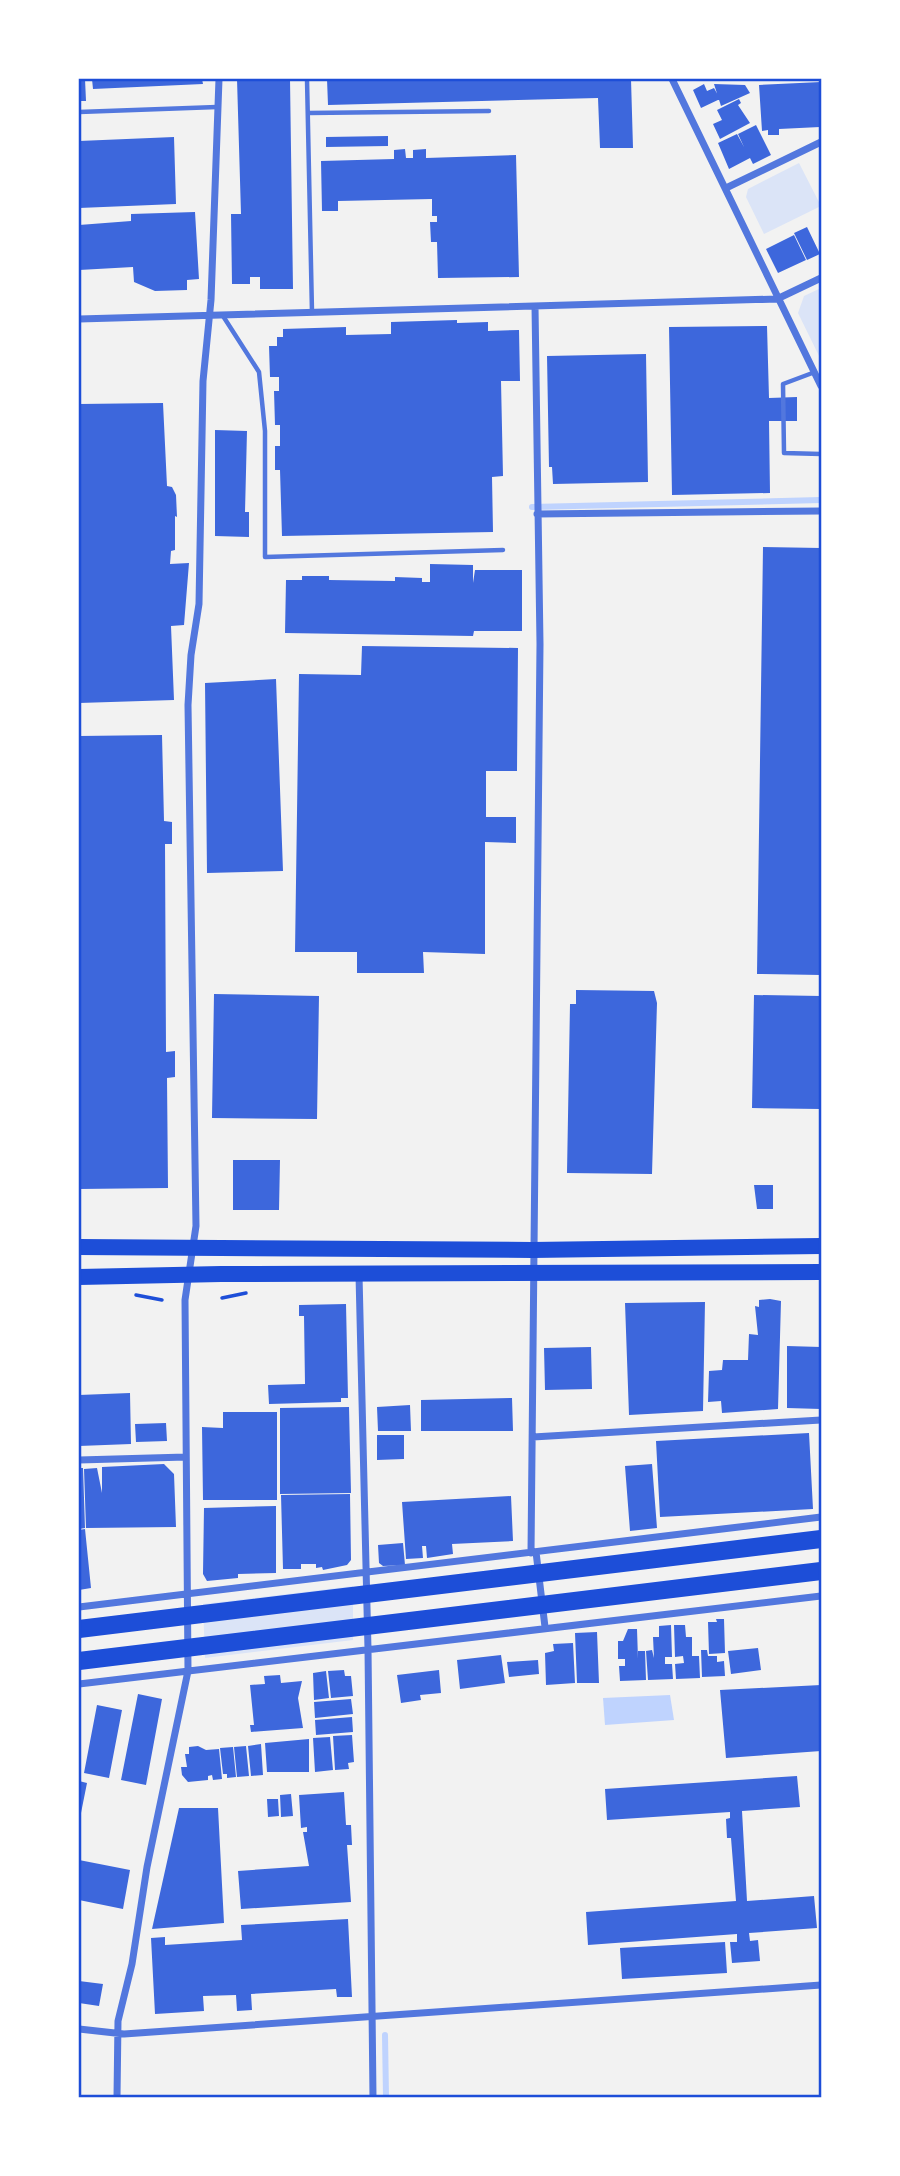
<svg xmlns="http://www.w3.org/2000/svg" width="900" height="2176" font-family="Inter,sans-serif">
<rect width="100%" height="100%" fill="#f2f2f2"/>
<path fill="#dbe4f7" d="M 799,163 L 821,206 L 764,234 L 746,197 L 748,189 Z
M 821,288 L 821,360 L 798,313 L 804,296 Z
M 353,1586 L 353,1640 L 205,1658 L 203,1604 Z"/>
<path fill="#bfd3fe" d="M 670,1695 L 674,1720 L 605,1725 L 603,1698 Z"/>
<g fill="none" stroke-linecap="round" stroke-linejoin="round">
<path stroke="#bfd3fe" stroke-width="6" d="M 532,507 L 821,500
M 385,2035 L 386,2097"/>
</g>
<path fill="#3d67dc" d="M 79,79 L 85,79 L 86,101 L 79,101 Z
M 92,79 L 202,79 L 203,84 L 93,89 Z
M 237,79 L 290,79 L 293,289 L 260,289 L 260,277 L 250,277 L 250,284 L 232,284 L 231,214 L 241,214 Z
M 327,79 L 631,79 L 633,148 L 600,148 L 598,98 L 328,105 Z
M 821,82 L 820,127 L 779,129 L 779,135 L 768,135 L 768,130 L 762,131 L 759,85 Z
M 704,84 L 707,91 L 714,88 L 720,99 L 701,108 L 693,90 Z
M 714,84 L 745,85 L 750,93 L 721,106 Z
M 739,99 L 741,103 L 738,105 L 750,123 L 720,139 L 713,124 L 722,120 L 717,110 Z
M 756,125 L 771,155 L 753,164 L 750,158 L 729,169 L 718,143 L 737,134 L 744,147 L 738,134 Z
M 388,136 L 388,146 L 326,147 L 326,137 Z
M 174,137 L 176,204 L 79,208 L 79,141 Z
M 405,149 L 406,158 L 413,158 L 413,150 L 426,149 L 426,158 L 516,155 L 519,277 L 438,278 L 437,242 L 431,242 L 430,222 L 437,222 L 437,216 L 432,216 L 432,199 L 338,201 L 338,211 L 322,211 L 321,161 L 394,159 L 394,150 Z
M 195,212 L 199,279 L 187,280 L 187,290 L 155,291 L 134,282 L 133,267 L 79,270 L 79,225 L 131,221 L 131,214 Z
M 807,227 L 820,254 L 807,260 L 794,233 Z
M 794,235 L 806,260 L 778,273 L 766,249 Z
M 457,320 L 457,323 L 488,322 L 488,331 L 519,330 L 520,381 L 501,381 L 503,476 L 492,477 L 493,532 L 282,536 L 280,470 L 275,470 L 275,446 L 280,446 L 280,425 L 275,425 L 274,391 L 279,391 L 279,377 L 270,377 L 269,346 L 277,346 L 277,337 L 283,337 L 283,329 L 346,327 L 346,335 L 391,334 L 391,322 Z
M 767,326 L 769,398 L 797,397 L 797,421 L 769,421 L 770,493 L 672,495 L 669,327 Z
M 646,354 L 648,482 L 553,484 L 552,467 L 549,467 L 547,356 Z
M 163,403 L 167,486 L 172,487 L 176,495 L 177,517 L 175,516 L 175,550 L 171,551 L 170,564 L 189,563 L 184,625 L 171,626 L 174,700 L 79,703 L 79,404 Z
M 215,430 L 247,431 L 245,512 L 249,512 L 249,537 L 215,536 Z
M 763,547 L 821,548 L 821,975 L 757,974 Z
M 430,564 L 473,565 L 473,583 L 475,570 L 522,570 L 522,631 L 474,631 L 473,636 L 285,633 L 286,580 L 302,580 L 302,576 L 329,576 L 329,580 L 395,581 L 395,577 L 422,578 L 422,582 L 430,582 Z
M 362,646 L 518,648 L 517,771 L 486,771 L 486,817 L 516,817 L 516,843 L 485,842 L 485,954 L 423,952 L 424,973 L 357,973 L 357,952 L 295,952 L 299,674 L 361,675 Z
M 276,679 L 283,871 L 207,873 L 205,683 Z
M 162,735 L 164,821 L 172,822 L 172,844 L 165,844 L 166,1052 L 175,1051 L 175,1077 L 167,1078 L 168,1188 L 79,1189 L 79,736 Z
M 576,990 L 654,991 L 657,1003 L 652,1174 L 567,1173 L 570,1004 L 576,1004 Z
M 214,994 L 319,996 L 317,1119 L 212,1118 Z
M 754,995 L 821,996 L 821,1109 L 752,1108 Z
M 233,1160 L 280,1160 L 279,1210 L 233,1210 Z
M 754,1185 L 773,1185 L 773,1209 L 757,1209 Z
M 770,1299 L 781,1301 L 778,1409 L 722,1413 L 721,1401 L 708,1402 L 709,1371 L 722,1370 L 723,1360 L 748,1360 L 749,1334 L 758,1335 L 755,1306 L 759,1307 L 759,1300 Z
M 705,1302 L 703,1411 L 629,1415 L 625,1303 Z
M 346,1304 L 348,1398 L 341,1398 L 341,1402 L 269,1404 L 268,1385 L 305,1384 L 304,1316 L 299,1316 L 299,1305 Z
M 787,1346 L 821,1347 L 821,1409 L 787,1408 Z
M 591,1347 L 592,1389 L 545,1390 L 544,1348 Z
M 130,1393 L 131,1444 L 79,1446 L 79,1395 Z
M 512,1398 L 513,1431 L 421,1431 L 421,1400 Z
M 410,1405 L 411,1431 L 378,1431 L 377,1407 Z
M 349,1407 L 351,1493 L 280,1494 L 280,1408 Z
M 223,1412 L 277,1412 L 277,1500 L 203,1500 L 202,1427 L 223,1428 Z
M 166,1423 L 167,1441 L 136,1442 L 135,1424 Z
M 809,1433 L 813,1509 L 660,1517 L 656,1441 Z
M 377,1435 L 404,1435 L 404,1459 L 377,1460 Z
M 164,1464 L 174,1474 L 176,1527 L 86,1528 L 84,1469 L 97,1468 L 102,1493 L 102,1467 Z
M 652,1464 L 657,1528 L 630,1531 L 625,1466 Z
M 79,1468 L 83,1468 L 85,1528 L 79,1529 Z
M 350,1494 L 351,1560 L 347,1565 L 323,1570 L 322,1567 L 316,1568 L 316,1564 L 301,1564 L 301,1569 L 283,1569 L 281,1495 Z
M 511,1496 L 513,1541 L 452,1544 L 453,1554 L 427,1558 L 426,1546 L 422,1546 L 423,1558 L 406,1559 L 402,1502 Z
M 276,1506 L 276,1573 L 238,1574 L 238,1578 L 207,1581 L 203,1574 L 204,1508 Z
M 85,1529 L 91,1588 L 79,1590 L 79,1530 Z
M 403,1543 L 405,1565 L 383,1566 L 379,1563 L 378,1545 Z
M 716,1619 L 724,1619 L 725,1653 L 709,1654 L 708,1622 L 717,1622 Z
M 671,1625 L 672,1657 L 665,1657 L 665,1664 L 672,1664 L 673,1679 L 648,1680 L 646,1651 L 652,1650 L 654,1658 L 653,1637 L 659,1637 L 659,1626 Z
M 674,1625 L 685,1625 L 686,1637 L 692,1637 L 692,1656 L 699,1656 L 700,1678 L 676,1679 L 675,1664 L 684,1663 L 683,1656 L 675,1657 Z
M 628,1629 L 637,1629 L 638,1659 L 638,1651 L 645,1651 L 646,1680 L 620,1681 L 619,1666 L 625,1666 L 625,1659 L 618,1659 L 618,1641 L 623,1641 Z
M 597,1632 L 599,1683 L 577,1683 L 575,1633 Z
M 573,1643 L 575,1683 L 546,1685 L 545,1653 L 554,1651 L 553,1644 Z
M 758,1648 L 761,1670 L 731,1674 L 728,1651 Z
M 701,1650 L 707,1650 L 708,1656 L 717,1656 L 717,1662 L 724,1661 L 725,1676 L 702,1677 Z
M 501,1655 L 505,1683 L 460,1689 L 457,1660 Z
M 538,1660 L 539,1674 L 509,1677 L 507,1662 Z
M 344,1670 L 345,1676 L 351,1676 L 353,1696 L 331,1698 L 328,1671 Z
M 439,1670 L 441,1693 L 420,1695 L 421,1700 L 401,1703 L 397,1675 Z
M 326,1671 L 329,1698 L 314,1700 L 313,1673 Z
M 280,1675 L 281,1683 L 302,1681 L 298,1698 L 303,1728 L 251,1732 L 250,1725 L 254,1725 L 250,1685 L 265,1684 L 264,1676 Z
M 821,1685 L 821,1751 L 726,1758 L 720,1690 Z
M 138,1694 L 162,1699 L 146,1785 L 121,1780 Z
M 351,1699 L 353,1714 L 315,1718 L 314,1702 Z
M 97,1705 L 122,1710 L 109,1778 L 84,1773 Z
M 352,1717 L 353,1732 L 316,1735 L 315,1720 Z
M 352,1735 L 354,1762 L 348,1763 L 349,1769 L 335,1770 L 333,1736 Z
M 330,1737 L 333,1770 L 315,1772 L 313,1738 Z
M 309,1739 L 309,1772 L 267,1772 L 265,1743 Z
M 261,1744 L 263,1775 L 251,1776 L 248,1746 Z
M 198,1746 L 206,1750 L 219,1749 L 222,1779 L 213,1780 L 212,1775 L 208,1776 L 208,1780 L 188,1782 L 182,1775 L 181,1767 L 187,1767 L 185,1754 L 189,1754 L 189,1747 Z
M 246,1746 L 249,1776 L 237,1777 L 234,1747 Z
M 233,1747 L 236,1777 L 227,1778 L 227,1774 L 223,1774 L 220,1748 Z
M 797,1776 L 800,1807 L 742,1811 L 747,1901 L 814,1896 L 817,1928 L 749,1933 L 750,1941 L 758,1940 L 760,1961 L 732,1963 L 730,1942 L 737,1942 L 737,1934 L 588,1945 L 586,1912 L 736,1901 L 731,1838 L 727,1838 L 726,1819 L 730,1818 L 730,1812 L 607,1820 L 605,1789 Z
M 79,1781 L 87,1783 L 80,1818 L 79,1818 Z
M 344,1792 L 346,1825 L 351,1825 L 352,1845 L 347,1845 L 351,1902 L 241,1909 L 238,1871 L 309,1866 L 303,1832 L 307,1832 L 307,1827 L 301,1828 L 299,1795 Z
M 291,1794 L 293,1816 L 281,1817 L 280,1795 Z
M 267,1799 L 278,1799 L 279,1816 L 268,1817 Z
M 179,1808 L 218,1808 L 224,1923 L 152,1929 Z
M 79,1860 L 130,1870 L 123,1909 L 79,1900 Z
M 348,1919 L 352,1997 L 337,1997 L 336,1989 L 251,1994 L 252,2010 L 237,2011 L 236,1995 L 203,1996 L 204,2011 L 155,2014 L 151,1938 L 165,1937 L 165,1945 L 242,1940 L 241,1925 Z
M 725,1942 L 727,1973 L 622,1979 L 620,1948 Z
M 79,1981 L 103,1984 L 99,2006 L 79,2003 Z"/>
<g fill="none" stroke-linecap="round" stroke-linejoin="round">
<path stroke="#1d4ed8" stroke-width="3.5" d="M 136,1295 L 162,1300
M 222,1298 L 246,1293"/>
<path stroke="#5277de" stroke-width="4.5" d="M 307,79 L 312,312
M 79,112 L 217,107
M 308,113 L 489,111
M 223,316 L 259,372 L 265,431 L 265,557 L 503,550
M 815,372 L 783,384 L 784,453 L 821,454"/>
<path stroke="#5277de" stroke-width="7" d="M 672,79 L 821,386
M 726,188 L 821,142
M 79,319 L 777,299 L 821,278
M 537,514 L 821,511
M 359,1275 L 368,1649 L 373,2097
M 533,1437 L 821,1420
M 79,1460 L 186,1457
M 536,1552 L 545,1627
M 531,1553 L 540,644 L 535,306
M 79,1607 L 821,1517
M 79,1684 L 821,1596
M 79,2029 L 124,2034 L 821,1985
M 117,2097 L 118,2021 L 132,1964 L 147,1867 L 188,1671 L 185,1300 L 196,1226 L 188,705 L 191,655 L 199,604 L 203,381 L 211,300 L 219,79"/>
<path stroke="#1d4ed8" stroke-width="16" d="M 79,1247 L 532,1250 L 821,1246
M 79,1277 L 221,1274 L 821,1272"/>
<path stroke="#1d4ed8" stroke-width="18" d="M 79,1629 L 821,1539
M 79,1661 L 821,1571"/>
</g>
<rect width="900" height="2176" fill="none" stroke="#ffffff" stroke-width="161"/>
<rect x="80" y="80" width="740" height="2016" fill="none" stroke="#1d4ed8" stroke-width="2.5"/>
</svg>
